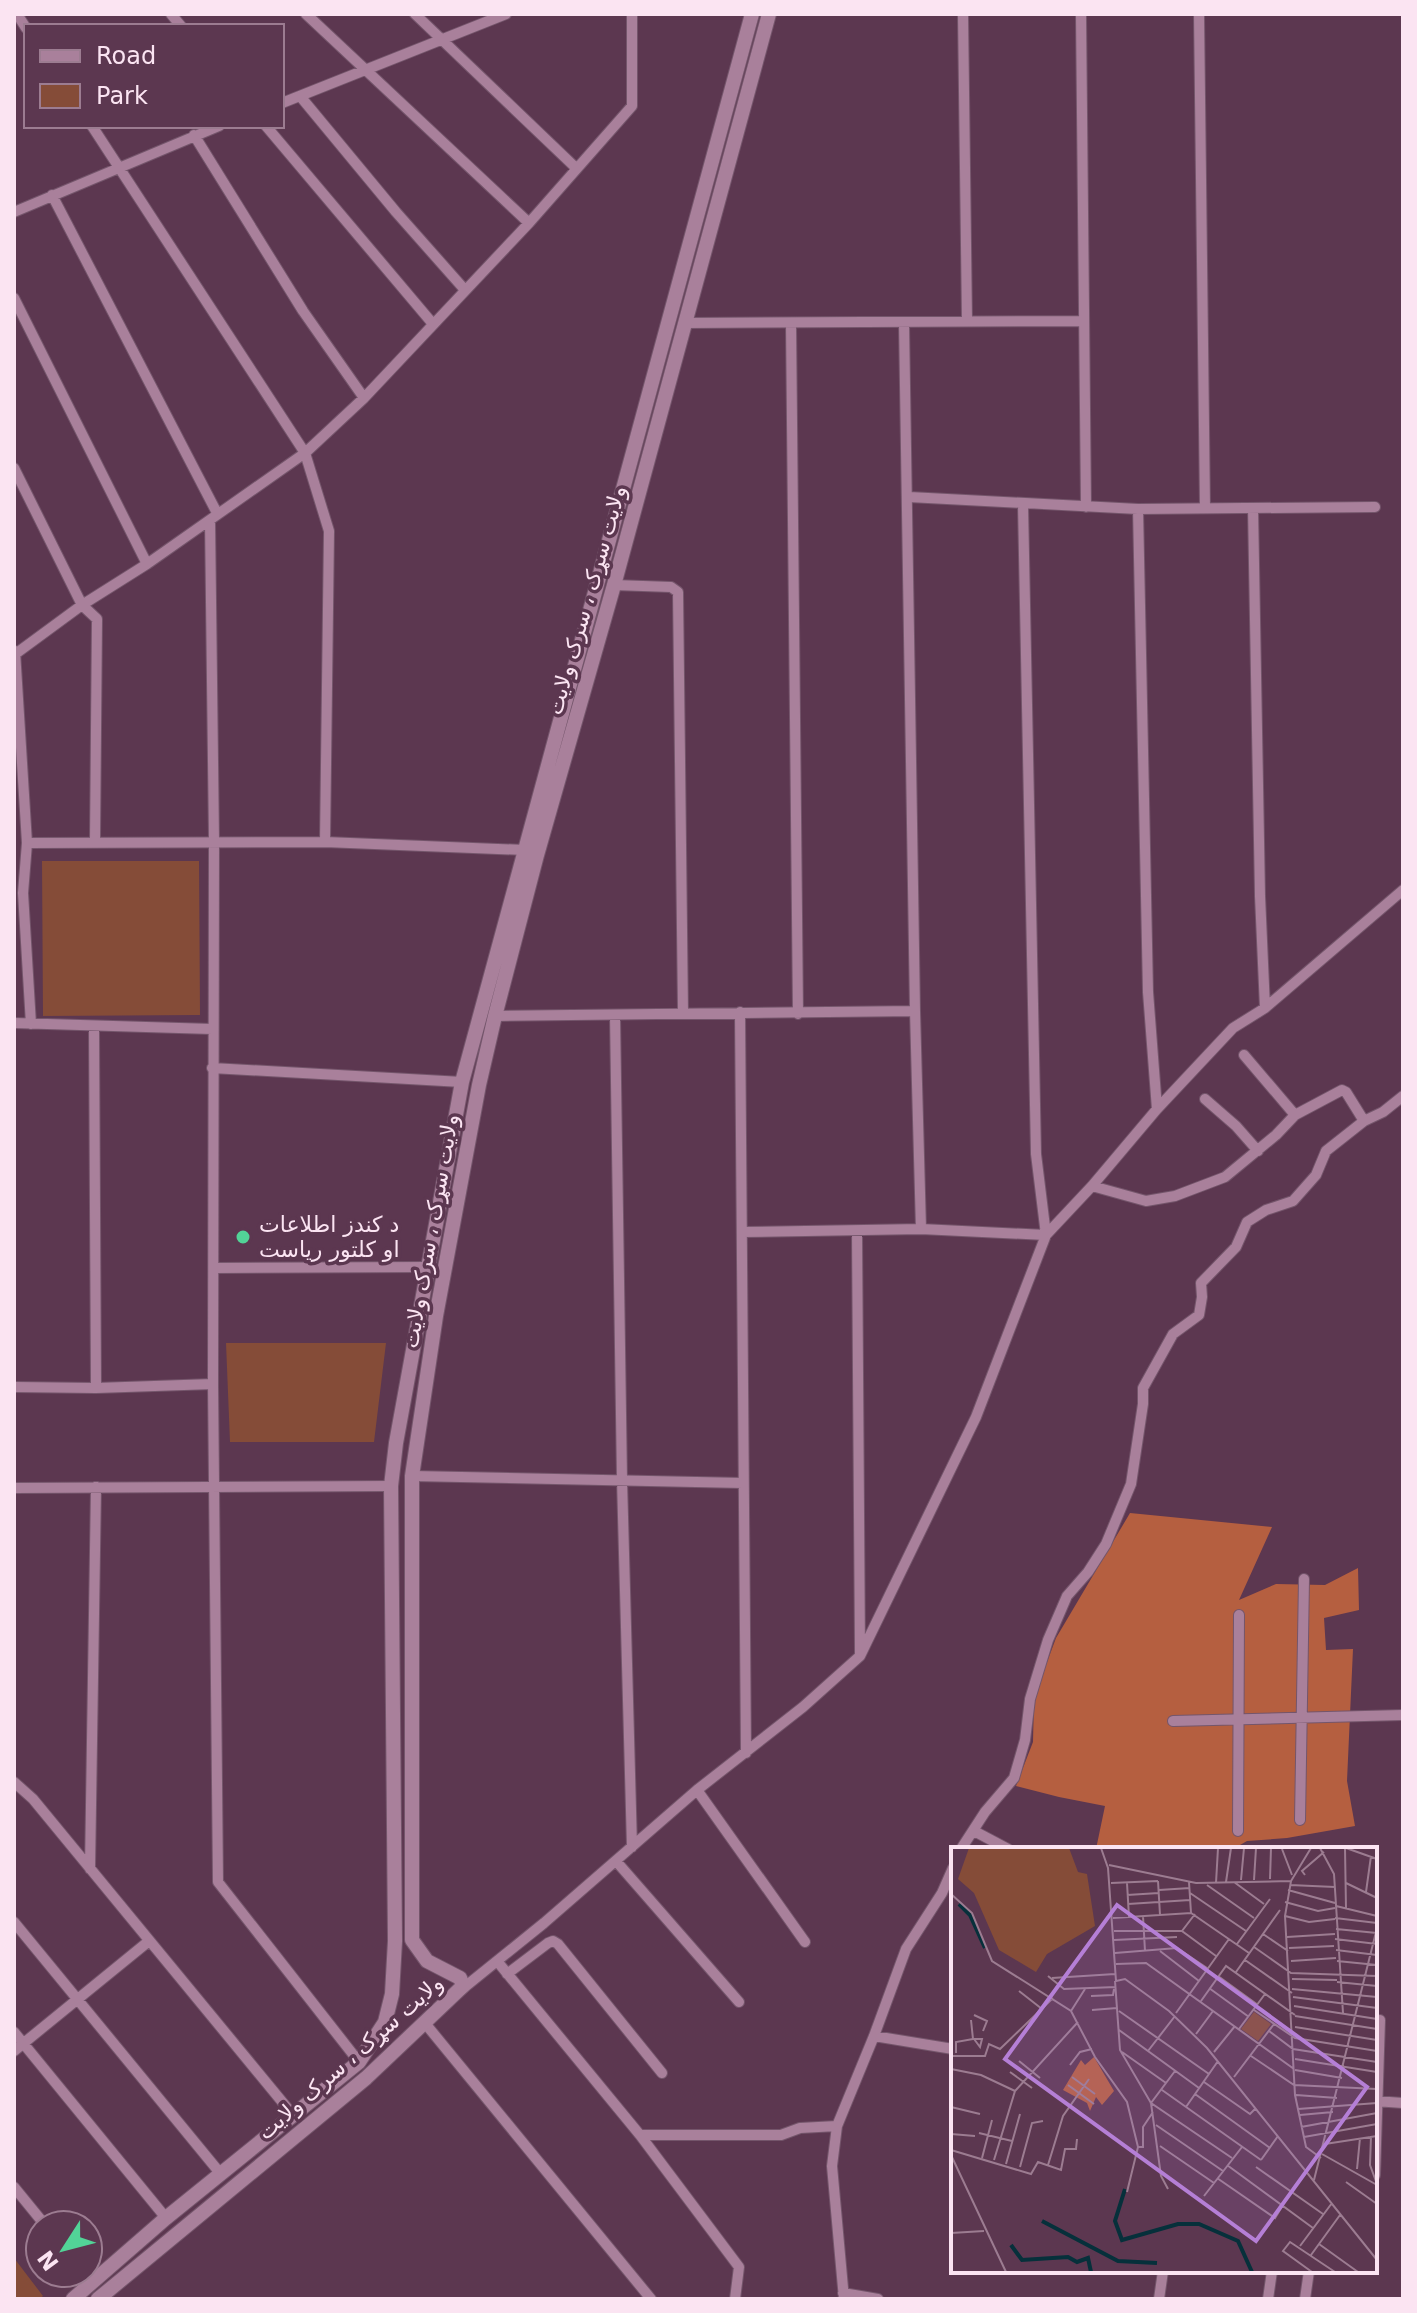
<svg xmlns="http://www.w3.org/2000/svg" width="1417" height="2313" font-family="'DejaVu Sans','Noto Naskh Arabic',sans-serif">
<rect width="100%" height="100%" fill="#5c3750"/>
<path fill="#854c38" d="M 42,861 L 199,861 L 200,1015 L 43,1016 Z
M 226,1343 L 386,1343 L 374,1442 L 230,1442 Z
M 14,2258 L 43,2296 L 39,2299 L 14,2299 Z"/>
<path fill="#b55f40" d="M 1130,1513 L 1272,1527 L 1239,1600 L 1276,1584 L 1325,1585 L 1358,1568 L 1359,1610 L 1324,1618 L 1326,1650 L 1353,1649 L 1347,1781 L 1355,1826 L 1287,1838 L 1247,1841 L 1233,1849 L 1096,1849 L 1105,1806 L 1059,1797 L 1016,1786 L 1033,1742 L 1034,1697 L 1056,1638 Z"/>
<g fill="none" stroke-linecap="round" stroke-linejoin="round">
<g stroke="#74556b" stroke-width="12">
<path id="street" d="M 17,14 L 26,28
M 171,14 L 181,26
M 306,14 L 529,223
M 415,14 L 576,168
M 963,14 L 967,321
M 1081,14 L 1086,507
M 1199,14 L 1205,508
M 300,96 L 396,212 L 465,290
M 282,103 L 506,14
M 92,126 L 305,453 L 329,531 L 325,842
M 266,126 L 433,324
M 194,135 L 303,311 L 364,398
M 52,195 L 217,513
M 14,212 L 219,126
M 14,298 L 147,564
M 685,323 L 1083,321
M 791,323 L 798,1014
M 904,323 L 915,1011 L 921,1229
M 14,468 L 82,605 L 97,619 L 95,841
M 909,497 L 1138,509 L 1375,507
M 1253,508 L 1260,896 L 1265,1008
M 1138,509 L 1148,992 L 1157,1109
M 210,520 L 214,841 L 213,1384 L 218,1882 L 359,2062
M 614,585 L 671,587 L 678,592 L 683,1013
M 15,651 L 27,843 L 23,893 L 31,1024
M 14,655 L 82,605 L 147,564 L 305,453 L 364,398 L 529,223 L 632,106 L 632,14
M 27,843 L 325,842 L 525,850
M 740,1012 L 746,1753
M 615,1015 L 622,1480 L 632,1847
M 495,1016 L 915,1011
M 14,1023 L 212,1029
M 94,1026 L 96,1388
M 1244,1055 L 1295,1115
M 212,1068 L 462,1082
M 1205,1099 L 1236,1126 L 1258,1151
M 1092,1186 L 1146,1201 L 1175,1196 L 1225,1177 L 1276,1135 L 1295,1115 L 1342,1090 L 1346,1092 L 1364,1121
M 857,1231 L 860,1654
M 742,1232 L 921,1229 L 1046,1235 L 1036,1154 L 1023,505
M 214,1268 L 427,1267
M 14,1387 L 96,1388 L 213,1384
M 412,1476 L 743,1483
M 14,1488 L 391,1486
M 1173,1721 L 1403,1715
M 14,1782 L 33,1799 L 293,2115
M 697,1790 L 805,1942
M 1300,1820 L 1304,1579
M 974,1831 L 1008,1849
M 1238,1831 L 1239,1615
M 961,1849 L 985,1812 L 1014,1778 L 1025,1740 L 1030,1699 L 1048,1640 L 1067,1596 L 1088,1572 L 1106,1544 L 1131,1484 L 1143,1404 L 1143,1388 L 1173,1334 L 1199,1315 L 1202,1297 L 1201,1283 L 1236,1247 L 1247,1222 L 1266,1210 L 1293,1201 L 1316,1175 L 1326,1151 L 1364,1121 L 1383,1112 L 1403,1096
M 616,1861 L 739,2002
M 90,1869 L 96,1487
M 14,1922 L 220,2173
M 497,1961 L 640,2135 L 739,2267 L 735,2299
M 507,1974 L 548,1943 L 553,1941 L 558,1944 L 662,2073
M 461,1990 L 544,1923 L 697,1790 L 803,1707 L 860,1656 L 976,1417 L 1046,1235 L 1092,1186 L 1157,1109 L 1233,1028 L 1265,1008 L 1403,890
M 424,2022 L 651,2299
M 14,2032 L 166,2218
M 874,2036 L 953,2049
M 14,2051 L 149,1941
M 1375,2101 L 1403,2103
M 640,2135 L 781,2135 L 800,2128 L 837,2126
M 1375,2175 L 1380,2020
M 14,2187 L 45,2225
M 84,2273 L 92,2283
M 843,2293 L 878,2299
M 844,2299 L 832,2166 L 837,2126 L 874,2036 L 906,1949 L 942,1893 L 953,1868
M 1159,2299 L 1163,2271
M 1268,2299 L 1272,2271
M 1305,2299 L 1309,2271"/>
</g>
<g stroke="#74556b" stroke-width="16">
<path id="secondary" d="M 73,2299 L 166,2218 L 359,2062 L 385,2022 L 392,1994 L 395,1941 L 391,1486 L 396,1443 L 462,1082 L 752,14
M 98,2299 L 366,2078 L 463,1986 L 460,1978 L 427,1961 L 412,1940 L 412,1476 L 436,1316 L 479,1085 L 495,1016 L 537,855 L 614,585 L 769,14"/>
</g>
<use href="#street" stroke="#a9809b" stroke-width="10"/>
<use href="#secondary" stroke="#a9809b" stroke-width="14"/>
</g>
<circle fill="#52d397" stroke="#5c3750" stroke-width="3" cx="243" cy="1237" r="8"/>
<g text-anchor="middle" stroke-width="7" stroke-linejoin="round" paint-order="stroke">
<g font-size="22" fill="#fbe4f2" stroke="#5c3750">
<text transform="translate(586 600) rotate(-74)" y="8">ولایت سړک ، سرک ولایت</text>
<text transform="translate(430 1231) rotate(-80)" y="8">ولایت سړک ، سرک ولایت</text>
<text transform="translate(350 2057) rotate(-41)" y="8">ولایت سړک ، سرک ولایت</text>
</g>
<g font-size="22" fill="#fbe4f2" stroke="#5c3750" text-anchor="start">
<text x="259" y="1232">د کندز اطلاعات<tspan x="259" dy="25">او کلتور ریاست</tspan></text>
</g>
</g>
<g transform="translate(951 1847)">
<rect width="426" height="426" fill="#5c3750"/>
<path d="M 18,1 L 118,1 L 127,25 L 136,27 L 144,79 L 96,107 L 85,125 L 48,103 L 23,46 L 7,32 ZM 303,165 L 320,177 L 307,194 L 290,182 Z" fill="#854c38"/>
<path d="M 143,210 L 163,244 L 151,258 L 145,250 L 139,264 L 136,256 L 112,243 L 130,213 L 134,218 Z" fill="#b55f40"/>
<path fill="none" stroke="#06303b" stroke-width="4" d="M 8,57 L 19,68 L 34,101M 174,342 L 164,374 L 171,393 L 227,377 L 248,377 L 287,394 L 301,425M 91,374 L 167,414 L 206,416M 60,398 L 71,413 L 117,410 L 126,415 L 137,411 L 140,425"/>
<path fill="none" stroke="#9c7c91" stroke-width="2" d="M 150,1 L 157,21 L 165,134 L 174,132 L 218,164 L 256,201 L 426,413M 360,1 L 340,34 L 334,69 L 344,248 L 355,300 L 370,311M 369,1 L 383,27 L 392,166M 394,1 L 395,62M 395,1 L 426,12M 331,2 L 341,28M 158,18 L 245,36 L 340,34M 354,28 L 351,24 L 373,5M 319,32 L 320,1M 290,33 L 293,1M 303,33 L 305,1M 207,34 L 209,68M 238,35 L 240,66M 275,35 L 280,1M 283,35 L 313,57M 160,36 L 207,34M 176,36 L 178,70M 265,36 L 267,1M 395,36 L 426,51M 256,38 L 303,71M 339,38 L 384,40M 208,43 L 239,41M 337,43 L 384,56M 415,45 L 420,9M 239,46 L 295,84M 0,47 L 21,66 L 41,114 L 120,164 L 144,210 L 176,255 L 187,300 L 176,345M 176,48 L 208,46M 334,55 L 367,64 L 384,61M 177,57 L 239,53M 385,59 L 426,69M 244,67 L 231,84 L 265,109M 192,69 L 194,104M 334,69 L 358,75 L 384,72M 162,71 L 240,66 L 298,106M 384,71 L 426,76M 385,82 L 426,86M 163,84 L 231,84M 312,87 L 337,104M 336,90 L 384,87M 384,92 L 426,97M 163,93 L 226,90M 286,97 L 319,52M 303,100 L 340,126 L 426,129M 338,101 L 383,99M 385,103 L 426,108M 209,104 L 248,134M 164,106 L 226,101 L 256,121M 294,113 L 341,146M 340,114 L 385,111M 386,114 L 426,118M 165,117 L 195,116 L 343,222M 285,125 L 329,63M 97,129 L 113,142 L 165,140M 267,129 L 307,158M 101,131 L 164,127M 341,132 L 386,133M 164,134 L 169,203 L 200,256 L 210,329 L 217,342M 386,135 L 426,139M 258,141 L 298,170M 341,142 L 426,150M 68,144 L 91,162M 140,149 L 162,148 L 163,142M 342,150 L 426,161M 250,154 L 275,119 L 344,168M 343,159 L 426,172M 141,163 L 166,161M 303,163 L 344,191 L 426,204M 120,164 L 134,142M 168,164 L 258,227M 225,166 L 278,92M 23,168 L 36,174 L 32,184M 344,169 L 426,182M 20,173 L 22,192 L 31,192 L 29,200 L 23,192M 344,180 L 426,193M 288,182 L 314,147M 168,183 L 248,241M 318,184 L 342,202 L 426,215M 245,187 L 262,164M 197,204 L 224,169M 171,205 L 215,236M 263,205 L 284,179M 5,206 L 5,195 L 22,192M 0,209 L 34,209 L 38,197 L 49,202 L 102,151M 300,209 L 343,238 L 426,242M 344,212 L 426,225M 68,214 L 89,231M 119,218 L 129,205 L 141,202M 0,222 L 30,228 L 64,244M 344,223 L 391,231M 224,224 L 200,256 L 281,311M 59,225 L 81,241M 121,230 L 144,247M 283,230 L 323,177M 253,235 L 299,267 L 305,261M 117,238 L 143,257M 211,243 L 310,313M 244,247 L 319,301M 345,248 L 386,251M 0,260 L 29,267M 235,260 L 267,214M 347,262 L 426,256M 349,268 L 382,265M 205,278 L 272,324M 350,280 L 426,266M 28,286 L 61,294M 0,287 L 24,289M 420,289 L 419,318 L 426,337M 353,290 L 426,277M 374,297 L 426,289M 209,299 L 263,336M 187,300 L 192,300 L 192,280 L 202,265M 0,303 L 80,327 L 87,315 L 110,323 L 114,302 L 125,302 L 126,292M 371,307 L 426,338M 0,308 L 55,425M 31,311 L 41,273M 43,313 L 64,244 L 127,175M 310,313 L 327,289M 55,317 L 69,267M 97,318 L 112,269 L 138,232M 276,318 L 362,381M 69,320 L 81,276 L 92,274M 305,320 L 372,367M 406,322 L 409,291M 266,331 L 324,371 L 332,358M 363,333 L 426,81M 395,335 L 426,357M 253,349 L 291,300M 0,386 L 33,384M 368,397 L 407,425M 349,399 L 381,356M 360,408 L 389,368M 361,425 L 332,404 L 339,395 L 384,425"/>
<path fill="#b57fd6" fill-opacity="0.15" stroke="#b57fd6" stroke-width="4" d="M 166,58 L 416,240 L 305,394 L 54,212 Z"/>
<rect width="426" height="426" fill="none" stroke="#fbe4f2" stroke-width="4"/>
</g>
<rect width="1417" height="2313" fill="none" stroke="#fbe4f2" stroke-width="32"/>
<rect x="24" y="24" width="260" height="104" fill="#5c3750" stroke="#9c7c91" stroke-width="2"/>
<rect x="40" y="50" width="40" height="12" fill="#a9809b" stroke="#9c7c91" stroke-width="2"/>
<text x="96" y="64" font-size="24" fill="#fbe4f2">Road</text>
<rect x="40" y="84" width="40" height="24" fill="#854c38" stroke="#9c7c91" stroke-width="2"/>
<text x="96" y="104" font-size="24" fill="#fbe4f2">Park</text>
<g transform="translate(64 2249) rotate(234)"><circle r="38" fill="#5c3750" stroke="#9c7c91" stroke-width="2"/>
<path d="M0-6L14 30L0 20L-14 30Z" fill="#52d397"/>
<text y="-12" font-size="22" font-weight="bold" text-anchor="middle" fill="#fbe4f2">N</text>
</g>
</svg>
